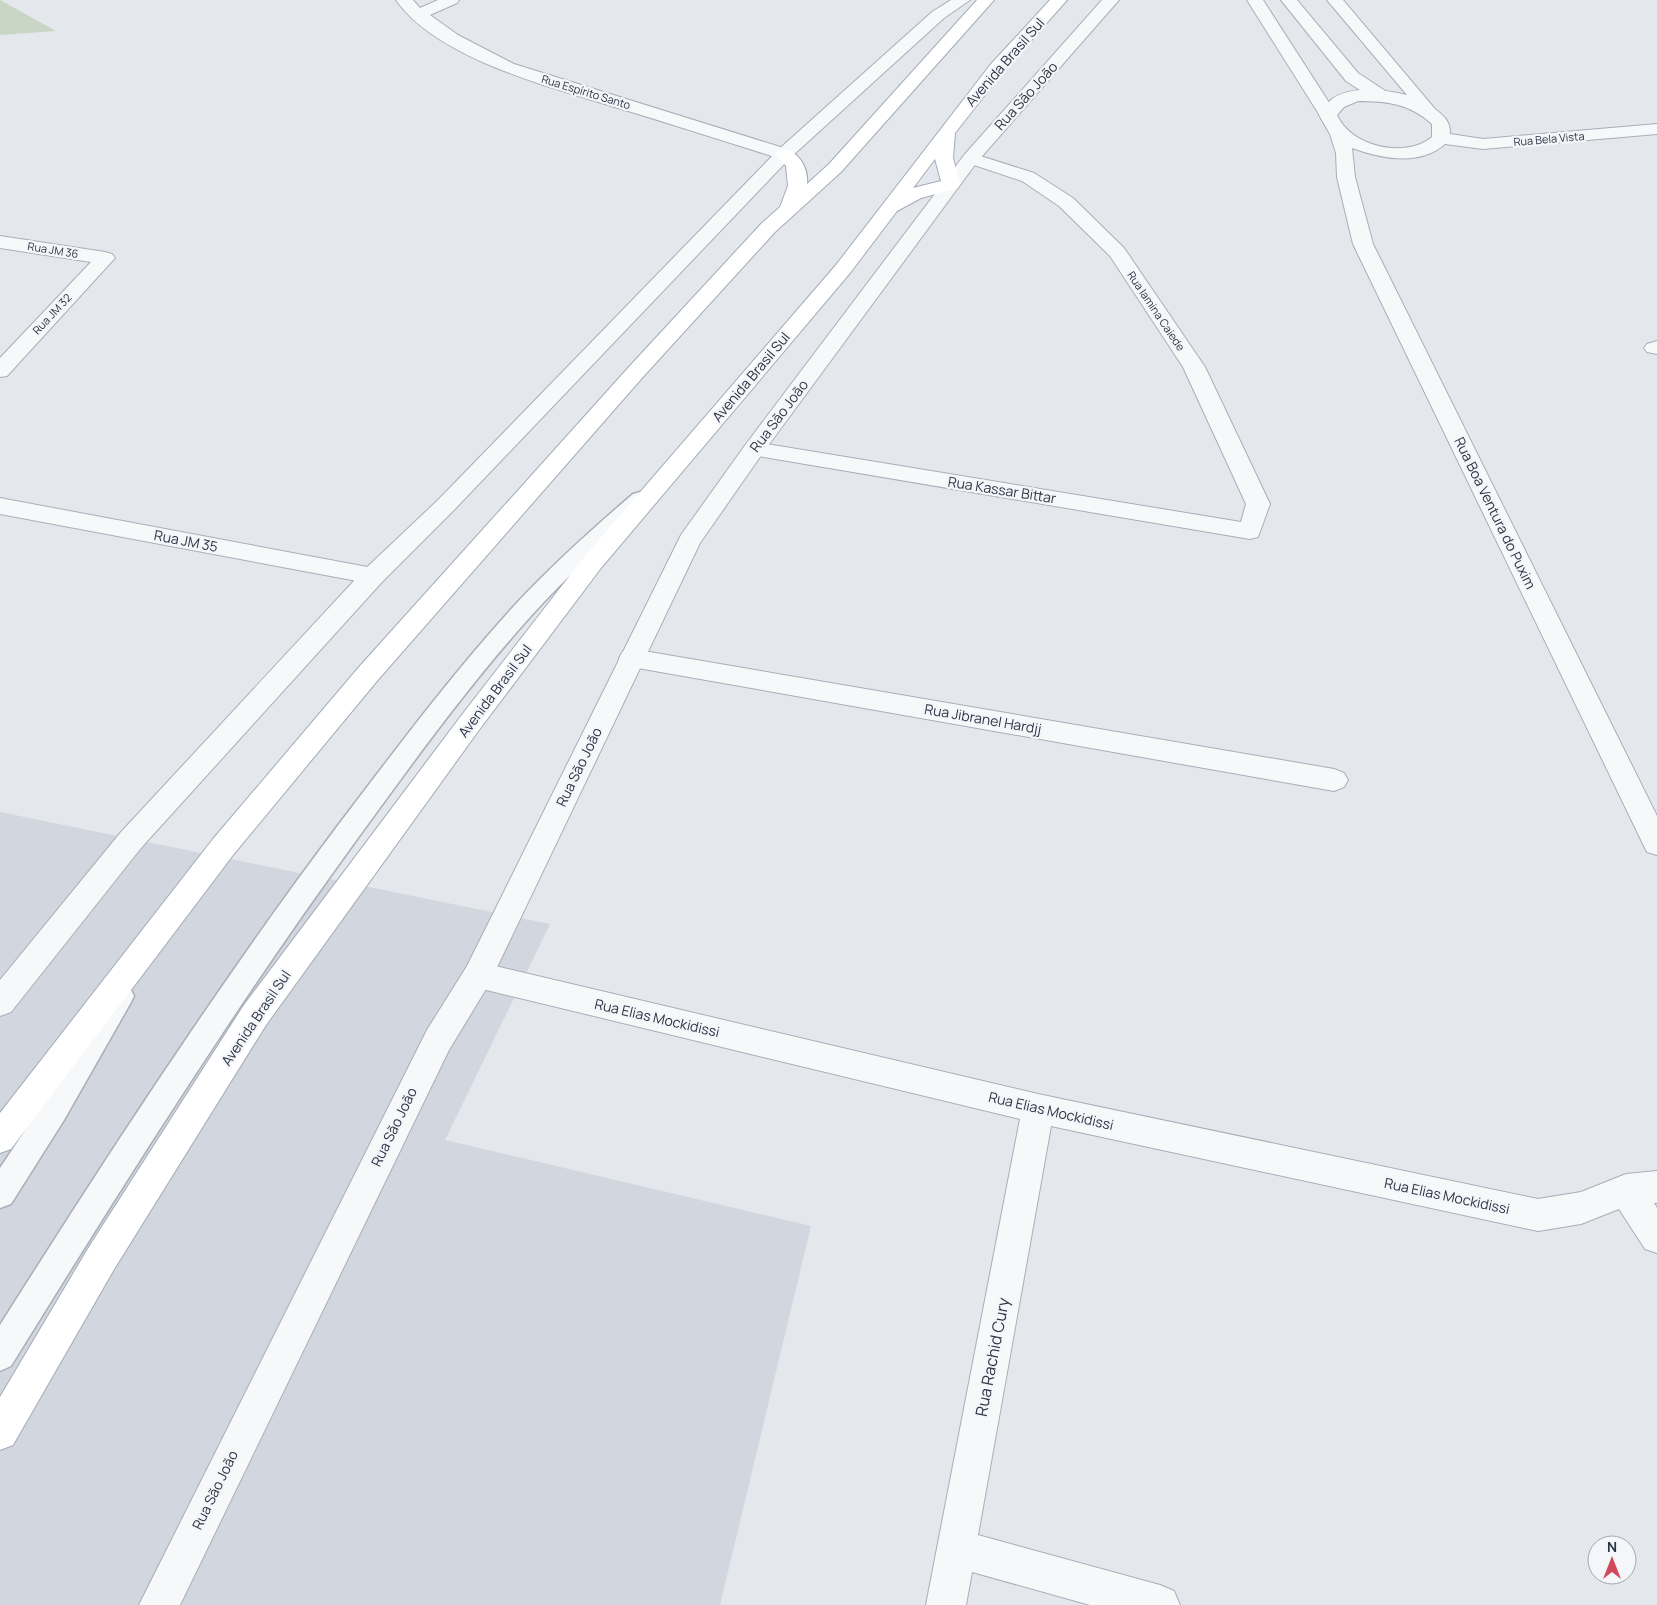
<svg xmlns="http://www.w3.org/2000/svg" width="1657" height="1605" font-family="Manrope,sans-serif">
<rect width="100%" height="100%" fill="#e4e7ec"/>
<path fill="#d2d6de" d="M 0,812 L 550,924 L 445,1140 L 811,1226 L 720,1605 L 0,1605 Z"/>
<path fill="#c9d6c5" d="M 0,0 L 56,31 L 0,35 Z"/>
<g fill="none" stroke-linecap="round" stroke-linejoin="round">
<g stroke="#a9aeb7" stroke-width="3">
<path id="service" d="M 640,492 L 647,494 L 650,499 L 647,504 C 607,540 567,576 531,616 C 467,687 411,765 355,842 C 232,1011 121,1188 11,1366 L 0,1371 L 0,1325 C 107,1156 216,988 336,828 C 393,753 450,676 514,606 C 551,566 591,530 633,494 Z
M 120,984 L 130,988 L 134,996 L 130,1004 L 64,1120 L 11,1204 L 0,1208 L 0,1168 L 44,1102 L 110,988 Z"/>
</g>
<g stroke="#a9aeb7" stroke-width="2">
<path id="minor" d="M 396,0 L 413,0 L 420,8 L 438,0 L 459,0 L 457,3 L 430,15 L 458,35 L 514,64 L 790,150 L 793,154 L 790,158 L 778,158 C 724,141 671,124 618,108 C 551,87 437,59 396,0 Z
M 1327,0 L 1343,0 L 1435,109 C 1445,117 1450,121 1450,134 L 1483,139 L 1657,124 L 1657,134 L 1483,149 L 1445,144 C 1420,166 1382,159 1352,148 L 1355,177 L 1373,244 L 1657,816 L 1657,855 L 1647,852 L 1643,844 L 1353,244 L 1337,177 L 1336,153 L 1330,134 L 1319,115 C 1323,110 1327,103 1332,99 C 1352,85 1385,90 1407,95 ZM 1358,101 C 1388,101 1410,104 1432,124 L 1432,137 C 1406,159 1351,147 1337,115 L 1344,107 Z
M 971,153 L 1034,173 L 1073,198 L 1124,248 L 1205,367 L 1270,504 L 1258,537 L 1250,539 L 746,454 L 743,449 L 746,444 L 754,442 L 1241,522 L 1246,504 L 1183,367 L 1110,256 L 1059,206 L 1022,181 L 965,162 L 962,158 L 965,154 Z
M 0,236 L 105,252 L 112,254 L 115,258 L 7,376 L 0,377 L 0,358 L 91,262 L 0,248 Z
M 1657,341 L 1657,354 L 1647,352 L 1644,348 L 1647,344 Z
M 0,498 L 373,568 L 382,570 L 385,576 L 382,582 L 373,584 L 0,514 Z
M 632,649 L 1334,769 L 1344,773 L 1348,780 L 1344,787 L 1334,791 L 632,667 L 623,665 L 619,658 L 623,651 Z
M 478,962 L 1038,1094 L 1538,1199 L 1581,1192 L 1626,1174 L 1657,1171 L 1657,1203 L 1654,1203 L 1657,1208 L 1657,1253 L 1645,1249 L 1619,1209 L 1581,1224 L 1538,1231 L 1051,1126 L 978,1535 L 1160,1585 L 1174,1591 L 1180,1605 L 1090,1605 L 972,1572 L 966,1605 L 926,1605 L 1020,1119 L 478,988 L 467,984 L 463,975 L 467,966 Z"/>
</g>
<g stroke="#a9aeb7" stroke-width="2">
<path id="tertiary" d="M 951,0 L 970,0 L 944,18 L 790,158 L 454,510 L 382,582 L 141,848 L 11,1012 L 0,1016 L 0,980 L 121,832 L 364,570 L 438,500 L 778,150 L 932,12 Z
M 1102,0 L 1119,0 L 977,162 L 762,454 L 700,543 L 489,984 L 449,1050 L 180,1605 L 139,1605 L 427,1030 L 467,966 L 681,535 L 746,444 L 965,154 Z
M 1247,0 L 1263,0 L 1337,115 L 1334,119 L 1322,119 Z
M 1281,0 L 1297,0 L 1358,73 L 1387,92 L 1390,96 L 1387,100 L 1375,100 L 1346,81 Z"/>
</g>
<g stroke="#a3abb8" stroke-width="2">
<path id="primary" d="M 977,0 L 994,0 L 841,172 L 775,232 L 642,378 L 377,681 L 233,855 L 11,1149 L 0,1153 L 0,1113 L 213,839 L 359,667 L 628,368 L 761,224 L 780,207 L 788,186 L 786,166 L 775,154 L 778,150 C 796,146 809,167 807,184 L 829,164 Z
M 1050,0 L 1067,0 L 1003,72 L 955,133 L 953,158 L 960,184 L 958,188 L 921,198 L 897,211 L 850,273 L 601,568 L 479,730 L 266,1025 L 113,1271 L 13,1445 L 0,1450 L 0,1397 L 89,1247 L 244,1005 L 461,716 L 585,556 L 836,265 L 991,64 ZM 935,159 L 941,181 L 913,188 Z"/>
</g>
<use href="#service" fill="#f7f8fa" fill-rule="evenodd"/>
<use href="#minor" fill="#f7f8fa" fill-rule="evenodd"/>
<use href="#tertiary" fill="#f7f8fa" fill-rule="evenodd"/>
<use href="#primary" fill="#fff" fill-rule="evenodd"/>
</g>
<g text-anchor="middle" stroke-width="4.5" stroke-linejoin="round" paint-order="stroke">
<g font-size="11" fill="#2b3445" stroke="#f4f6f9">
<text transform="translate(586 92) rotate(17)" y="4">Rua Espírito Santo</text>
<text transform="translate(1549 139) rotate(-5)" y="4">Rua Bela Vista</text>
<text transform="translate(53 250) rotate(9)" y="4">Rua JM 36</text>
<text transform="translate(1156 311) rotate(56)" y="4">Rua Iamina Caiede</text>
<text transform="translate(52 314) rotate(-47)" y="4">Rua JM 32</text>
</g>
<g font-size="14" fill="#2b3445" stroke="#f4f6f9">
<text transform="translate(1005 62) rotate(-49)" y="5">Avenida Brasil Sul</text>
<text transform="translate(1026 96) rotate(-48)" y="5">Rua São João</text>
<text transform="translate(751 377) rotate(-50)" y="5">Avenida Brasil Sul</text>
<text transform="translate(779 416) rotate(-53)" y="5">Rua São João</text>
<text transform="translate(1002 490) rotate(9)" y="5">Rua Kassar Bittar</text>
<text transform="translate(1495 513) rotate(64)" y="5">Rua Boa Ventura do Puxim</text>
<text transform="translate(186 541) rotate(11)" y="5">Rua JM 35</text>
<text transform="translate(495 691) rotate(-53)" y="5">Avenida Brasil Sul</text>
<text transform="translate(983 719) rotate(10)" y="5">Rua Jibranel Hardjj</text>
<text transform="translate(579 767) rotate(-64)" y="5">Rua São João</text>
<text transform="translate(256 1018) rotate(-56)" y="5">Avenida Brasil Sul</text>
<text transform="translate(657 1018) rotate(13)" y="5">Rua Elias Mockidissi</text>
<text transform="translate(1051 1111) rotate(13)" y="5">Rua Elias Mockidissi</text>
<text transform="translate(394 1127) rotate(-64)" y="5">Rua São João</text>
<text transform="translate(1447 1196) rotate(12)" y="5">Rua Elias Mockidissi</text>
<text transform="translate(215 1490) rotate(-64)" y="5">Rua São João</text>
</g>
<g font-size="16" fill="#2b3445" stroke="#f4f6f9">
<text transform="translate(992 1357) rotate(-79)" y="6">Rua Rachid Cury</text>
</g>
</g>
<g transform="translate(1612 1560)"><circle r="24" fill="#f4f6f9" stroke="#a4a8b1"/>
<path d="M0-4L9 19L0 12L-9 19Z" fill="#d1495b"/>
<text y="-8" font-size="14" font-weight="bold" text-anchor="middle" fill="#2b3445">N</text>
</g>
</svg>
